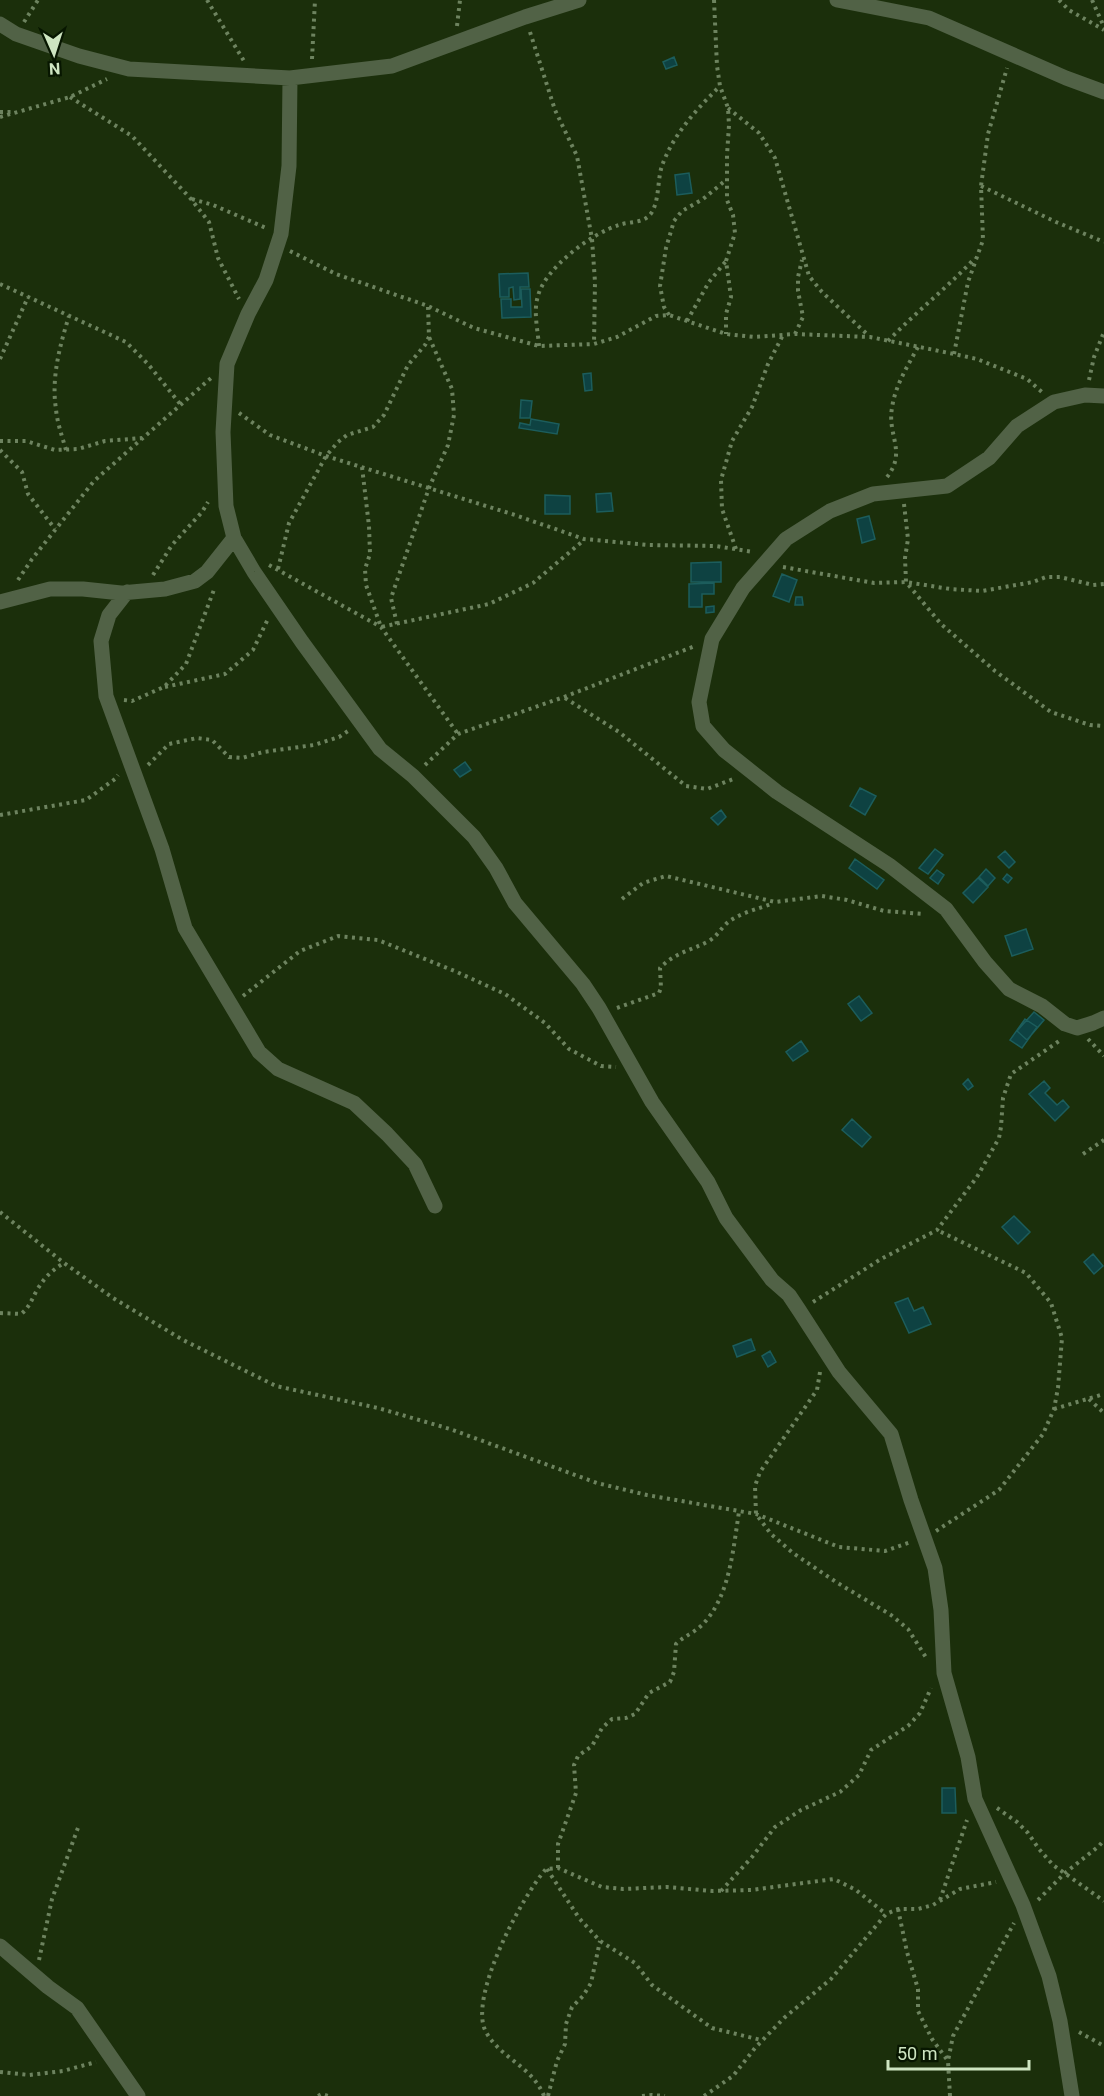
<svg xmlns="http://www.w3.org/2000/svg" width="1104" height="2096" font-family="Roboto,sans-serif">
<rect width="100%" height="100%" fill="#1b2f0b"/>
<path fill="#0e4242" stroke="#1c5d5c" stroke-width="1.5" d="M 674,57 L 677,65 L 666,69 L 663,62 Z
M 689,173 L 692,193 L 677,195 L 675,175 Z
M 528,273 L 529,287 L 520,287 L 520,299 L 514,300 L 513,287 L 509,288 L 509,297 L 500,297 L 499,274 Z
M 521,289 L 530,289 L 531,317 L 502,318 L 501,299 L 511,299 L 511,307 L 522,307 Z
M 591,373 L 592,390 L 585,391 L 583,374 Z
M 521,400 L 532,401 L 530,418 L 520,418 Z
M 531,419 L 559,424 L 557,434 L 519,428 L 520,423 L 530,425 Z
M 611,493 L 613,511 L 597,512 L 596,494 Z
M 545,495 L 570,496 L 570,514 L 545,514 Z
M 869,516 L 875,539 L 862,543 L 857,519 Z
M 721,562 L 721,582 L 691,582 L 691,563 Z
M 782,574 L 797,580 L 789,602 L 773,596 Z
M 714,583 L 714,594 L 702,594 L 702,607 L 689,607 L 689,584 Z
M 796,597 L 802,597 L 803,605 L 795,605 Z
M 714,606 L 714,612 L 706,613 L 706,607 Z
M 465,762 L 471,770 L 460,777 L 454,770 Z
M 860,788 L 876,796 L 865,815 L 850,806 Z
M 721,810 L 726,817 L 718,825 L 711,818 Z
M 935,849 L 943,855 L 928,874 L 919,868 Z
M 1005,851 L 1015,862 L 1009,868 L 998,857 Z
M 855,859 L 884,880 L 877,889 L 849,868 Z
M 986,869 L 995,878 L 988,886 L 979,877 Z
M 937,870 L 944,875 L 938,884 L 930,878 Z
M 1007,874 L 1012,878 L 1008,883 L 1003,879 Z
M 978,878 L 988,887 L 973,903 L 963,893 Z
M 1026,929 L 1033,949 L 1012,956 L 1005,936 Z
M 859,996 L 872,1013 L 861,1021 L 848,1004 Z
M 1034,1012 L 1044,1020 L 1027,1040 L 1017,1031 Z
M 1025,1019 L 1037,1027 L 1022,1048 L 1010,1040 Z
M 801,1041 L 808,1051 L 793,1061 L 786,1052 Z
M 968,1079 L 973,1086 L 968,1090 L 963,1084 Z
M 1044,1081 L 1050,1088 L 1045,1093 L 1057,1105 L 1063,1100 L 1069,1107 L 1055,1121 L 1029,1094 Z
M 852,1119 L 871,1137 L 862,1147 L 842,1130 Z
M 1014,1216 L 1030,1232 L 1018,1244 L 1002,1227 Z
M 1093,1254 L 1103,1266 L 1094,1274 L 1084,1262 Z
M 908,1298 L 914,1311 L 923,1307 L 931,1324 L 909,1333 L 895,1303 Z
M 751,1339 L 755,1350 L 737,1357 L 733,1346 Z
M 770,1351 L 776,1362 L 768,1367 L 762,1356 Z
M 942,1788 L 955,1788 L 956,1813 L 942,1813 Z"/>
<g fill="none" stroke-linecap="round" stroke-linejoin="round">
<path stroke="#6d835f" stroke-width="4" stroke-dasharray="3 4.5" stroke-linecap="butt" d="M 207,0 L 244,61
M 714,0 L 717,66 L 720,86 L 728,108 L 729,125 L 727,155 L 727,200 L 733,215 L 735,233 L 726,261 L 731,297 L 726,314 L 726,334
M 1059,0 L 1069,10 L 1104,30
M 1092,0 L 1104,27
M 24,22 L 38,0
M 457,26 L 460,0
M 530,32 L 555,110 L 577,156 L 592,239 L 595,282 L 594,344
M 312,59 L 315,0
M 70,97 L 132,136 L 191,199 L 209,222 L 218,258 L 239,299
M 728,108 L 759,133 L 775,158 L 809,276 L 822,292 L 869,336
M 0,112 L 14,112
M 0,117 L 70,97 L 107,79
M 981,186 L 1056,222 L 1104,242
M 192,199 L 213,205 L 266,228
M 290,251 L 336,274 L 428,306 L 474,328 L 539,346 L 594,344 L 617,337 L 656,316 L 669,315 L 726,334 L 754,337 L 795,334 L 870,337 L 954,354 L 977,359 L 1027,379 L 1042,392
M 0,284 L 126,342 L 148,364 L 181,405
M 669,315 L 664,307 L 660,286 L 666,248 L 674,221 L 682,211 L 703,199 L 726,180
M 687,321 L 709,282 L 726,261
M 795,334 L 803,317 L 798,291 L 798,277 L 802,260
M 888,341 C 916,312 948,287 975,258
M 539,346 C 538,331 533,311 538,296 C 545,268 592,233 619,225 C 630,221 645,224 652,212 C 660,198 657,177 663,163 C 675,132 698,108 720,86
M 954,354 L 968,282 L 983,240 L 981,186 L 988,134 L 1007,68
M 0,359 L 28,297
M 1089,380 L 1094,357 L 1104,332
M 239,413 L 270,435 L 326,456 L 515,515 L 584,539 L 648,545 L 716,546 L 753,552
M 0,441 L 26,441 L 55,450 L 78,449 L 105,441 L 142,438
M 0,450 L 22,472 L 28,494 L 55,529
M 66,450 C 62,436 57,422 56,409 C 51,378 60,345 69,316
M 362,467 L 369,526 L 370,554 L 365,569 L 366,585 L 381,627 L 489,604 L 533,583 L 584,540
M 887,477 C 907,452 887,435 892,408 C 895,386 907,367 918,347
M 904,504 L 908,539 L 905,558 L 906,582 L 941,624 L 995,671 L 1051,712 L 1090,725 L 1104,726
M 736,549 L 722,509 L 721,480 L 732,441 L 752,407 L 768,364 L 783,335
M 269,565 L 381,627 L 458,734
M 783,567 L 874,583 L 906,582 L 950,589 L 982,591 L 1033,582 L 1046,577 L 1060,577 L 1093,585 L 1104,584
M 278,569 L 289,523 L 326,456 L 338,442 L 347,435 L 373,427 L 384,415 L 408,365 L 425,345 L 429,337 L 428,306
M 153,575 L 172,545 L 202,512 L 208,502
M 18,580 L 32,559 L 94,481 L 211,378
M 397,624 L 391,598 L 429,488 L 448,445 L 454,415 L 452,389 L 429,337
M 165,687 L 225,674 L 253,650 L 268,619
M 565,698 L 619,732 L 686,786 L 707,789 L 736,778
M 124,700 L 132,701 L 164,687 L 186,664 L 215,587
M 148,765 L 169,744 L 197,738 L 212,740 L 229,757 L 242,758 L 263,752 L 314,745 L 339,737 L 348,731
M 425,765 L 458,734 L 564,697 L 695,646
M 0,815 L 86,800 L 115,779 L 118,775
M 622,899 L 643,883 L 666,876 L 775,902 L 822,896 L 847,900 L 884,911 L 925,914
M 243,996 L 300,951 L 338,936 L 378,940 L 457,972 L 505,994 L 545,1023 L 569,1049 L 601,1066 L 616,1067
M 617,1008 L 659,993 L 661,988 L 660,968 C 674,953 692,950 709,941 C 717,936 720,930 726,924 C 738,913 759,909 773,903
M 1088,1039 L 1104,1056
M 1083,1154 L 1104,1140
M 0,1212 L 64,1263 L 113,1298 L 183,1340 L 276,1386 L 378,1408 L 450,1429 L 597,1483 L 647,1495 L 756,1514 L 839,1547 L 885,1551 L 911,1542
M 813,1302 L 881,1259 L 937,1230 L 977,1177 L 999,1138 L 1001,1127 L 1003,1098 L 1011,1074 L 1062,1039
M 0,1313 L 21,1314 C 29,1308 32,1299 37,1290 C 44,1278 52,1270 64,1263
M 820,1372 L 817,1390 L 760,1472 L 755,1486 L 756,1514 L 771,1534 L 793,1553 L 836,1582 L 891,1615 L 908,1629 L 927,1659
M 1089,1399 L 1104,1413
M 1054,1409 L 1104,1394
M 936,1531 L 999,1490 L 1043,1434 L 1054,1409 L 1058,1388 L 1062,1338 L 1051,1303 L 1026,1273 L 937,1230
M 997,1808 L 1017,1822 L 1028,1833 L 1039,1849 L 1053,1865 L 1104,1901
M 558,1868 L 558,1844 L 576,1793 L 574,1765 L 578,1756 L 592,1746 L 602,1728 L 612,1719 L 626,1718 L 635,1714 L 649,1693 L 670,1682 L 674,1672 L 676,1644 C 684,1636 694,1633 702,1625 C 730,1597 733,1549 739,1512
M 547,1869 L 579,1918 L 600,1941 L 635,1963 L 652,1985 L 712,2028 L 761,2040
M 721,1891 L 752,1857 L 775,1827 L 801,1810 L 840,1792 L 859,1775 L 871,1750 L 908,1726 L 920,1713 L 931,1688
M 940,1900 L 967,1820
M 1038,1900 L 1065,1873 L 1099,1846 L 1104,1840
M 898,1909 L 907,1952 L 918,1989 L 918,2011 L 932,2039 L 948,2061
M 39,1960 L 52,1899 L 79,1825
M 1079,2032 L 1104,2046
M 0,2072 L 29,2075 L 63,2071 L 96,2062
M 318,2096 L 322,2094 L 328,2096
M 544,2096 C 532,2066 500,2058 486,2032 C 467,1998 523,1895 546,1869 L 558,1868 L 602,1887 L 623,1889 L 667,1887 L 712,1891 L 751,1890 L 834,1879 L 856,1890 L 886,1914
M 548,2096 L 557,2061 L 565,2044 L 566,2024 L 572,2007 L 583,1996 L 591,1983 L 600,1941
M 642,2096 L 652,2095 L 665,2096
M 704,2096 L 733,2076 L 755,2048 L 784,2018 L 831,1979 L 886,1914 L 898,1909 L 918,1909 L 933,1905 L 960,1889 L 996,1882
M 950,2096 L 948,2061 L 953,2036 L 1014,1923"/>
<path stroke="#516246" stroke-width="15" d="M 837,0 L 929,18 L 1066,78 L 1104,92
M 0,24 L 16,34 L 79,56 L 129,69 L 290,78 L 392,66 L 525,17 L 579,0
M 290,78 L 289,166 L 281,234 L 266,280 L 248,314 L 227,364 L 223,432 L 226,506 L 234,538 L 254,572 L 302,642 L 380,749 L 413,776 L 474,837 L 496,868 L 515,903 L 583,984 L 599,1008 L 652,1102 L 708,1182 L 726,1218 L 772,1280 L 789,1295 L 799,1310 L 839,1372 L 891,1434 L 911,1500 L 935,1568 L 941,1610 L 944,1673 L 968,1757 L 975,1799 L 1023,1905 L 1049,1976 L 1060,2021 L 1072,2096
M 1104,396 L 1085,395 L 1054,402 L 1017,426 L 989,458 L 947,486 L 873,494 L 830,511 L 786,539 L 743,588 L 712,639 L 699,702 L 703,726 L 724,750 L 777,792 L 889,865 L 946,909 L 985,962 L 1009,989 L 1042,1006 L 1065,1024 L 1077,1028 L 1093,1023 L 1104,1018
M 127,592 L 109,615 L 101,641 L 106,696 L 162,849 L 185,928 L 259,1052 L 278,1069 L 354,1103 L 387,1134 L 415,1164 L 435,1206
M 0,602 L 50,589 L 83,589 L 121,593 L 165,589 L 195,581 L 207,572 L 234,538
M 0,1946 L 48,1987 L 77,2008 L 138,2096"/>
</g>
<g transform="translate(54 54) rotate(177)" stroke="#071600" stroke-width="4.5" paint-order="stroke">
<path d="M0-4.5L10 22L0 15L-10 22Z" fill="#cee5c1"/>
<text y="-9" font-size="16" font-weight="bold" text-anchor="middle" fill="#cee5c1">N</text>
</g>
<path d="M888 2060v9h141v-9" fill="none" stroke="#cee5c1" stroke-width="3"/>
<text x="897" y="2060" font-size="18" fill="#cee5c1" stroke="#071600" stroke-width="4.5" paint-order="stroke">50 m</text>
</svg>
